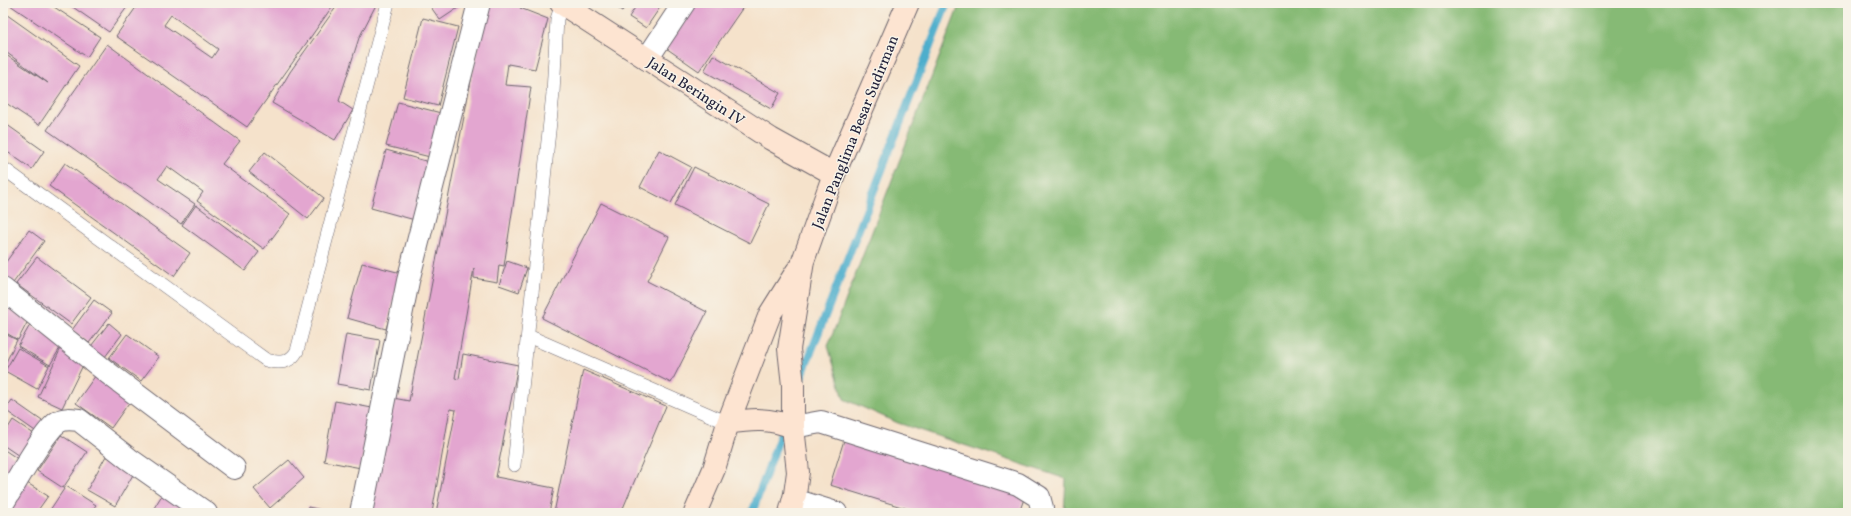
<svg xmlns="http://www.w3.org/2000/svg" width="1851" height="516" font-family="Vollkorn,serif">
<rect width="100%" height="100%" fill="#f7f3e8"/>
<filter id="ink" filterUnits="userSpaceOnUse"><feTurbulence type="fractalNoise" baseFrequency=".025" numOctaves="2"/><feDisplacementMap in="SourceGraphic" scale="8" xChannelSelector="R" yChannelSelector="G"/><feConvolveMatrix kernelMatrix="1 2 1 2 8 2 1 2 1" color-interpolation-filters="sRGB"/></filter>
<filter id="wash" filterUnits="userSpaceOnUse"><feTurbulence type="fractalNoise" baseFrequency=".012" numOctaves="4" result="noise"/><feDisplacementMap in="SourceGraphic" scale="16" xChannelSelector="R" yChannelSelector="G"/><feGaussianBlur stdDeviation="0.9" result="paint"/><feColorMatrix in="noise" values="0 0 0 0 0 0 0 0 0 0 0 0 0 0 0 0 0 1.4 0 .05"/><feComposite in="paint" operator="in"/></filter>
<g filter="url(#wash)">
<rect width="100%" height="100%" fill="#f5e2cb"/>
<path fill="#86ba75" stroke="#546e58" d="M 960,3 L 1848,3 L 1848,513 L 1064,513 L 1066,479 L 898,423 L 844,399 L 828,346 Z"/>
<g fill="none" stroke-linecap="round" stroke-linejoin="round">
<path stroke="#4daecc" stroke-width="8" d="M 799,383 L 947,3
M 752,513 L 784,425"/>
</g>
<g id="blocks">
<path fill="#e3a6d0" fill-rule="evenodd" d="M 7,3 L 48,3 L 100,37 L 87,57 Z
M 67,3 L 130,3 L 109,32 Z
M 139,3 L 333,3 L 334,4 L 247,127 L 116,36 ZM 171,15 L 218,49 L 212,58 L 164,25 Z
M 339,3 L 377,3 L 359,38 L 339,101 L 353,110 L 335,140 L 272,103 L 290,72 Z
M 428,3 L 464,3 L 464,4 L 440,20 Z
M 486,3 L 520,3 L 520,8 L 548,19 L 535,69 L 508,64 L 505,85 L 531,87 L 504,266 L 499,265 L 497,282 L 474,278 L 474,268 L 455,378 L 459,379 L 463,354 L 518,365 L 496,477 L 554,488 L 549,513 L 436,513 L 456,410 L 450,409 L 432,513 L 368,513 L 388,397 L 409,401 Z
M 610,3 L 628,3 L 622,11 Z
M 638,3 L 663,3 L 646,28 L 629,17 Z
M 697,3 L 746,3 L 699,71 L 666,48 Z
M 3,12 L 79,66 L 39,125 L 3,101 L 3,59 L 6,55 L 48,83 L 3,50 Z
M 423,18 L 458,27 L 438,106 L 403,97 Z
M 107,44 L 240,141 L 222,164 L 290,214 L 264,249 L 197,201 L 203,192 L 167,166 L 158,179 L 195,204 L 181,224 L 47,130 Z
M 713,55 L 780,93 L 771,109 L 704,71 Z
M 398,102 L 441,113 L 430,157 L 386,146 Z
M 3,122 L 44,151 L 32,169 L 3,149 Z
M 386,150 L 429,162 L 415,220 L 371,208 Z
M 659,150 L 691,167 L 671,203 L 640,187 Z
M 265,152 L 324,198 L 308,219 L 249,172 Z
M 65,163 L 190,253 L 174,276 L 49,186 Z
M 694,167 L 769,204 L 750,243 L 675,205 Z
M 601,203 L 669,237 L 647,281 L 707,312 L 671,383 L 542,318 Z
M 196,205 L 259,252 L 245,271 L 182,225 Z
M 29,230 L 44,241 L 8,290 L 3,286 L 3,266 Z
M 37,257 L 91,297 L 71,324 L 16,284 Z
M 507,261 L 527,268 L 519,292 L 499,285 Z
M 362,263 L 401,273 L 386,329 L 347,318 Z
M 94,300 L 112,313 L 89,343 L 72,330 Z
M 3,305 L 29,319 L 18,340 L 3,331 Z
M 109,323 L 122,334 L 102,361 L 88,350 Z
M 30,325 L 63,343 L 50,365 L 18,346 Z
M 3,333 L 17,340 L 3,368 Z
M 127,334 L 159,357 L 141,381 L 109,358 Z
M 346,334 L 380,340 L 371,390 L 337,384 Z
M 18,348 L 49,366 L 37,389 L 5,371 Z
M 61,348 L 86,359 L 62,408 L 38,397 Z
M 583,370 L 666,406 L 621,513 L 554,513 Z
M 98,372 L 133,397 L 111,428 L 76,403 Z
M 12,400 L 45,423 L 38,433 L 5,410 Z
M 335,401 L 372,408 L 361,468 L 324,461 Z
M 13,420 L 43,440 L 28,462 L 3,445 L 3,436 Z
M 61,435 L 87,452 L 63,488 L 37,471 Z
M 845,437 L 1026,493 L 1019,513 L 921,513 L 830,485 Z
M 3,449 L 18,459 L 7,475 L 3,472 Z
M 106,456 L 134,473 L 115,506 L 87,490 Z
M 289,460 L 304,478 L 270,508 L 254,489 Z
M 24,481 L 48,496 L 36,513 L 16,513 L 7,508 Z
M 66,486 L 96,505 L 90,513 L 48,513 Z
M 165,490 L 205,513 L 151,513 Z
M 308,507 L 331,512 L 331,513 L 307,513 Z"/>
</g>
</g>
<g filter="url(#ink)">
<use href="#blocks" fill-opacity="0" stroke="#6c656d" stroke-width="1"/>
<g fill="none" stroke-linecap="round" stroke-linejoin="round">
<g stroke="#6c656d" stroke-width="14">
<path id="lane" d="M 3,168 L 266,360 C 279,364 290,363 297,351 L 388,3
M 528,336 L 728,423
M 514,465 L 553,93 L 557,19 L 562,4"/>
</g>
<g stroke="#6c656d" stroke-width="24">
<path id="street" d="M 647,59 L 684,3
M 3,289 L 108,373 L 234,468
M 793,427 L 821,422 L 1018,484 L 1039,497 L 1042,508 L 1040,513
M 794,500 L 836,513
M 3,503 C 14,486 43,432 58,422 C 64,418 71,419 79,420 L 129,459 L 206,513
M 361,513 L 408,281 L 479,3"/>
</g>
<g stroke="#6c656d" stroke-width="24">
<path id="secondary" d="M 561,3 L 771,139 L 834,174
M 728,423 C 753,419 769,418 793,427
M 695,513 L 714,469 L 728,423 L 770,314 L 797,271
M 790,513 L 795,494 L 798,472 L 793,427 L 793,385 L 789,349 L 803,261 L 834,174 L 908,3"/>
</g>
<use href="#lane" stroke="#fff" stroke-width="13"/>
<use href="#street" stroke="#fff" stroke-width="22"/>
<use href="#secondary" stroke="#fde4d1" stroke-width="22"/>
</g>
</g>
<g text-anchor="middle" stroke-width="3" stroke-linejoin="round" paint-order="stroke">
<g font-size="15" fill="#22223b" stroke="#f7f3e8">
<text transform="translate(696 91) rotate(33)" y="5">Jalan Beringin IV</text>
<text transform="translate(855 132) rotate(-68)" y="5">Jalan Panglima Besar Sudirman</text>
</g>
</g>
<rect width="1851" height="516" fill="none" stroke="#f7f3e8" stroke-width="16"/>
</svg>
